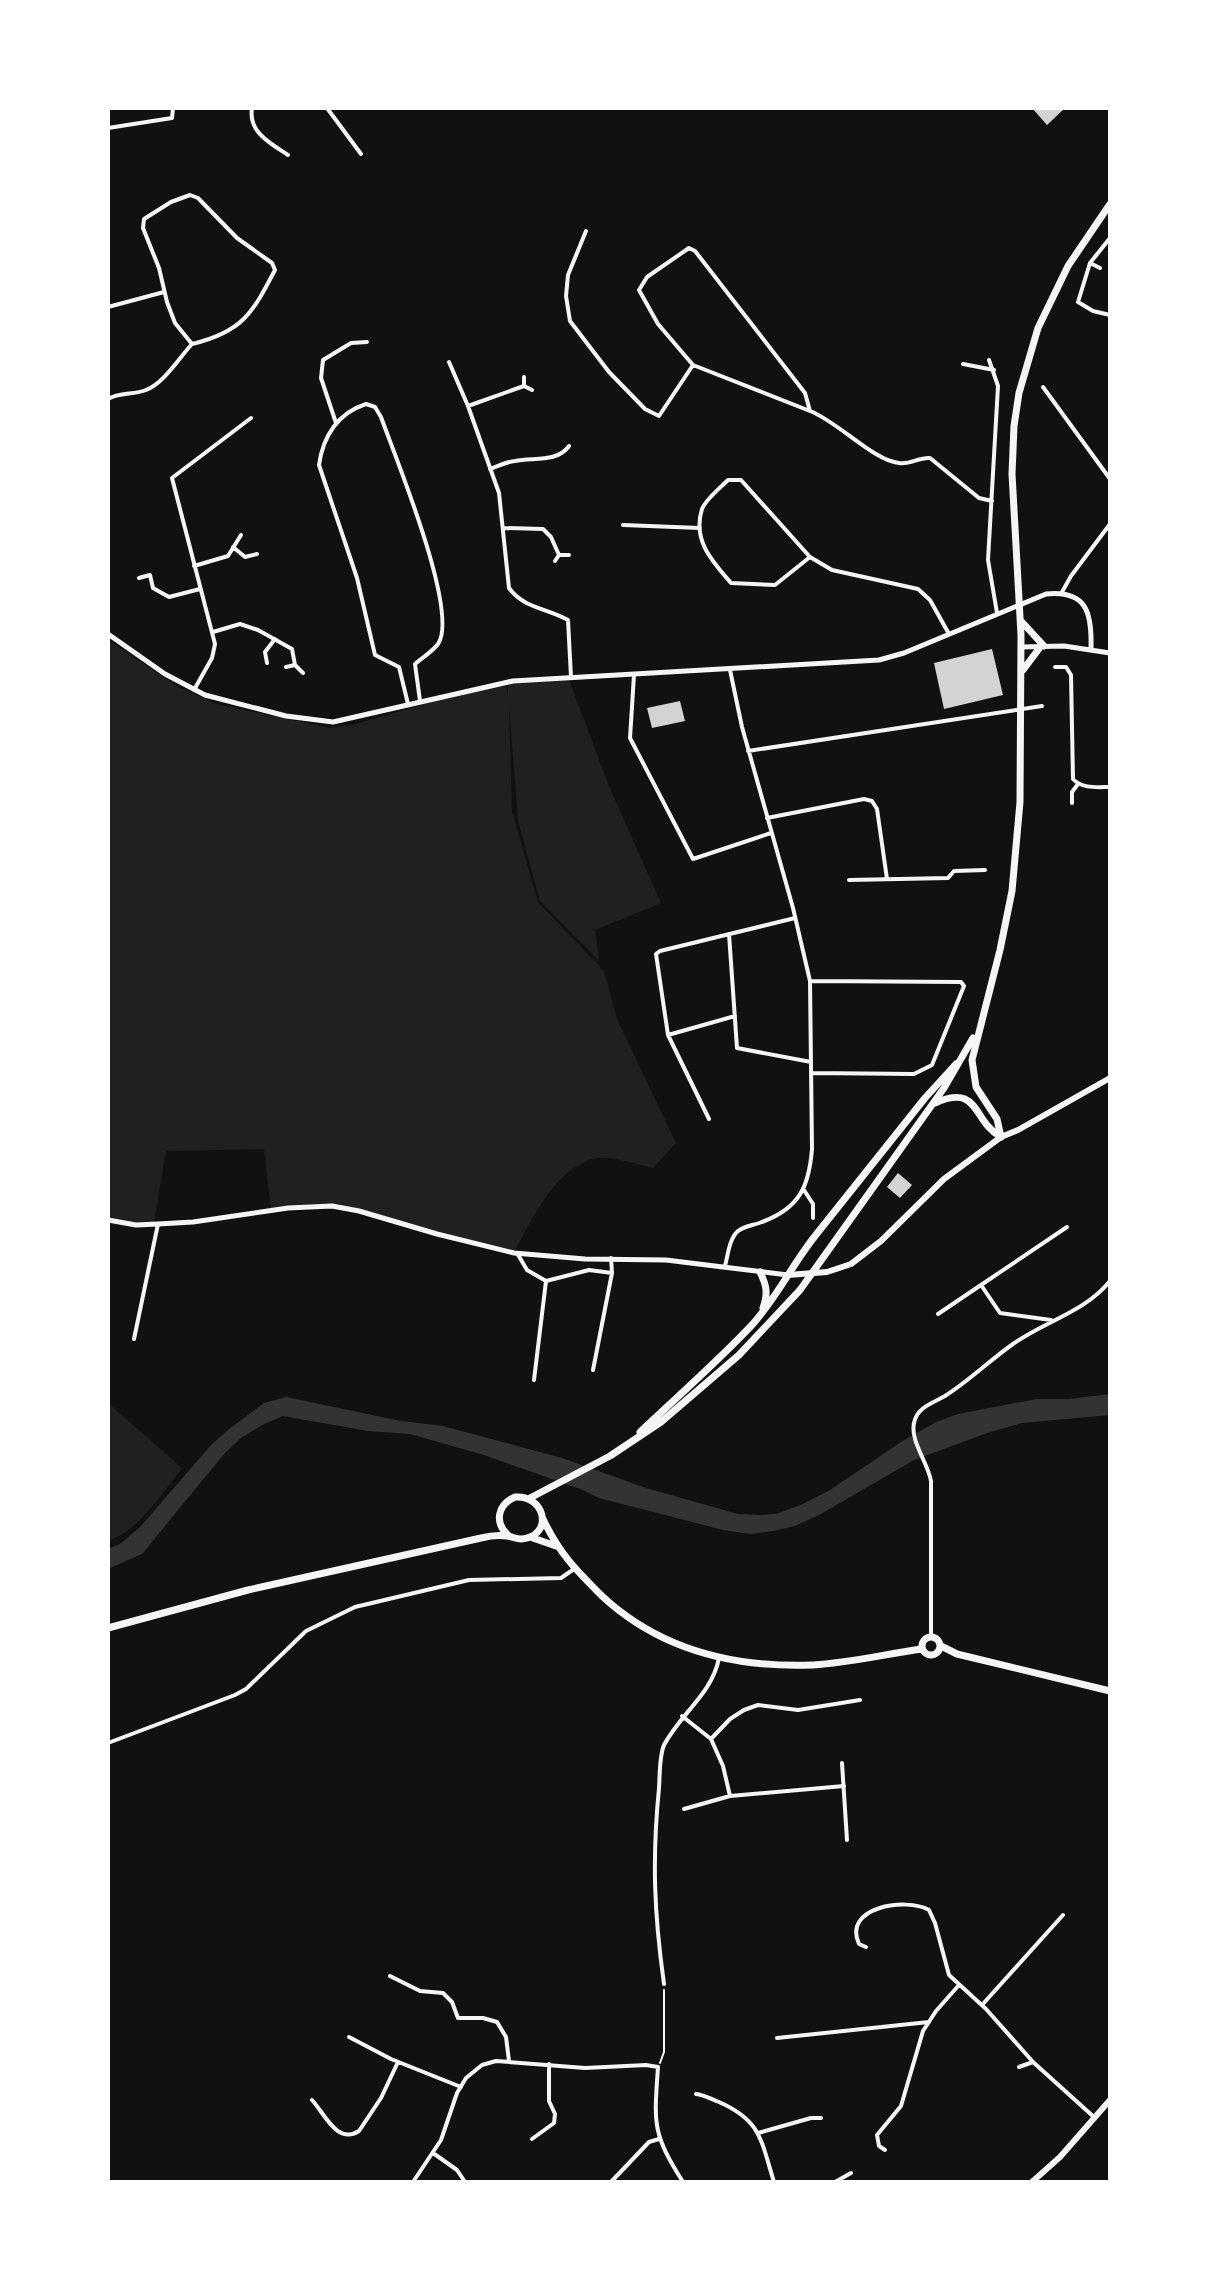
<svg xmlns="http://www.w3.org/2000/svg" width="1218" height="2290" font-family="'Noto Sans',sans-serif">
<rect width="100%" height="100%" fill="#111"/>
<path fill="#202020" d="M 108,640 L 177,686 L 216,704 L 330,728 L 352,725 L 464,693 L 506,686 L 508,695 L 508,683 L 569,680 L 609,786 L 661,903 L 595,930 L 599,961 L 540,901 L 518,821 L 509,705 L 512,811 L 538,902 L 604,971 L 617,1019 L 676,1143 L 653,1168 C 638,1164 608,1155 592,1159 C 554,1171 531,1220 514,1253 L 332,1206 L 271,1210 L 264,1149 L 166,1151 L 154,1222 L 136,1225 L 108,1220 Z
M 108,1403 L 182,1468 C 162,1494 139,1530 108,1541 Z"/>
<path fill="#333" d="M 1110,1394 L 1110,1415 L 1022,1423 L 990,1432 L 914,1460 L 821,1514 L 795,1526 L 773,1531 L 751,1534 L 723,1530 L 599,1498 L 583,1490 L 484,1455 L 410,1434 L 368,1431 L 283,1416 L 262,1425 L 241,1438 L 224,1454 L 142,1554 L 108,1569 L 108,1549 L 120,1544 L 141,1526 L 211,1445 L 229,1429 L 264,1403 L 286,1397 L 401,1421 L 443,1426 L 562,1458 L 646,1488 L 738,1514 L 759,1515 L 776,1514 L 803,1504 L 830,1490 L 901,1442 L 936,1422 L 958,1414 L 1037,1399 L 1069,1399 Z"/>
<path fill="#d3d3d3" d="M 1032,108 L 1065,108 L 1047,125 Z
M 992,649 L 1003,695 L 944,709 L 934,663 Z
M 680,701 L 685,721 L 652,728 L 647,708 Z
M 898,1173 L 912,1185 L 900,1198 L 887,1187 Z"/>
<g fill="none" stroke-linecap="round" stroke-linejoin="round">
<path stroke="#f5f5f5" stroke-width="2" d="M 660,2063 L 664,2052 L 664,1990"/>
<path stroke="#f5f5f5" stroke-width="4" d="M 252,108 C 248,132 270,143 288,155
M 327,108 L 361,154
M 108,128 L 172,118 L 173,108
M 190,195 L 198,198 L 237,238 L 272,263 L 275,270 C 252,314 242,332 192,344 L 175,323 L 167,302 L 159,268 L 143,228 L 144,219 L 171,202 Z
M 586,231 L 568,275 L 566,296 L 570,321 L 609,372 L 645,409 L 659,416 L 693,365
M 1110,238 L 1090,263 L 1078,302 L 1093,311 L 1110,315
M 1090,263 L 1100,268
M 108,307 L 164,292
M 989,360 L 998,386 L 988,560 L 997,613
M 449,362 L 468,406 L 499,493 L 509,588 C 523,608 547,608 568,620 L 571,677
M 963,364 L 994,370
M 524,377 L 524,386 L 532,390
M 1043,387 L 1110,479
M 108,399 C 119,392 134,395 146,390 C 164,383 179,358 192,344
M 468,406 L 524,386
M 810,411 L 805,393 L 695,251 L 689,248 L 647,277 L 639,290 L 658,324 L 693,365 L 810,411 C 837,421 874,461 899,463 C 910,465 919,457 930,458 L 979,498 L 992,501
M 336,423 L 321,378 L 323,360 L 351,343 L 367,342
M 490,469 C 498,466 506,462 515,461 C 533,457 557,463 569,446
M 623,525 L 700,528
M 504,528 L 543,529 L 551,537 L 559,555
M 233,547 L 245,557 L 257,554
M 810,557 L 775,585 L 731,583 C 713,562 692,541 702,509 C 706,499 720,488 728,480 L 741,480 L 810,557 L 832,570 L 918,589 L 930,600 L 949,634
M 555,561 L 559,555 L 569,555
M 194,566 L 228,556 L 241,535
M 139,578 L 150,575 L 153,588 L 169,597 L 200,589
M 1062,592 L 1071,576 L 1110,524
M 213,632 L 240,624 L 258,630 L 292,649 L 295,665
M 267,663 L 265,652 L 275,639
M 286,667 L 295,665 L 303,673
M 1055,667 L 1066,667 L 1071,675 L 1073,779 C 1082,789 1097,787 1110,787
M 634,675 L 630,738 L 693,859 L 771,833
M 194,690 L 212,658 L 215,644 L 172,478 L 251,418
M 408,704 L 399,667 L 375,655 L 357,578 L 319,465 C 323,436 338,413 366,404 L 375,407 L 381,417 C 394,454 460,612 438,644 C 433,651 422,658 415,664 L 420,701
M 748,751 L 1042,706
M 1072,803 L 1072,792 L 1078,784
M 767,818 L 864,799 L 872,801 L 877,809 L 887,879
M 849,880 L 948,878 L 954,871 L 985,870
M 729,934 L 737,1048 L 811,1062
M 810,981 L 961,982 L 964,986 L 932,1065 L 914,1074 L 811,1073
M 668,1035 L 735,1016
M 709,1119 L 668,1035 L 656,954 L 660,951 L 795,918
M 804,1190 L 813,1204 L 813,1218
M 517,1253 L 527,1270 L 546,1281 L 534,1380
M 725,1266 C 728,1255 729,1239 738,1231 C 744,1226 755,1225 762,1222 C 800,1208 809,1186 812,1149 L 810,981 L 793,908 L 742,727 L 730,670
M 546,1281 L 589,1270 L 612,1273
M 938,1314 L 981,1285
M 1051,1320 L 1000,1313 L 981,1285 L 1067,1227
M 134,1339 L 158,1224
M 593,1370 L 612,1273 L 611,1258
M 931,1636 L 931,1481 C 928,1463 910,1441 914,1423 C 917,1407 933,1403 945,1396 C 969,1381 990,1360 1013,1344 C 1045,1321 1085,1312 1110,1281
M 682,1716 L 711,1739 L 723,1766 L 730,1796
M 711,1739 L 730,1719 L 744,1710 L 758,1705 L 798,1710 L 860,1700
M 108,1743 L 235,1695 L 246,1689 L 306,1631 L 355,1607 L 469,1580 L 561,1578 L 574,1569
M 842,1763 L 847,1840
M 684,1809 L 730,1796 L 844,1786
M 866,1947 L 859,1944 C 842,1907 906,1897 929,1910 L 935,1923 L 949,1975 L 986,2009 L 1033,2062 L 1095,2118
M 390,1976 L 420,1991 L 443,1993 L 452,2002 L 458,2018 L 483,2018 L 497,2022 L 506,2037 L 509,2061
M 664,1984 C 654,1913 652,1859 659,1788 C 660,1775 659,1757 664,1745 C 681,1713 712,1694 719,1658
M 982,2005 L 1063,1915
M 349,2037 L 391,2059 L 461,2087
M 777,2038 L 929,2022
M 1019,2067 L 1033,2062
M 696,2094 C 704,2095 711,2099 719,2102 C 762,2121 761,2141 774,2182
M 312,2100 C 325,2114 337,2145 359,2131 L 381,2098 L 398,2062
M 758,2133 L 811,2118 L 821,2118
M 532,2139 L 554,2123 L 555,2114 L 549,2101 L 549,2064
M 885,2150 L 879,2146 L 877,2135 L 901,2106 L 923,2031 L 936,2011 L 959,1985
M 433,2153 L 457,2170 L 465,2182
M 413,2182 L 441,2140 L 457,2093 L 466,2078 L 482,2065 L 496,2061 L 585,2068 L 646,2065 L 658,2067 C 654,2124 652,2133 683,2182
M 611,2182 L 649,2142 L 659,2139
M 835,2182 L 851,2173"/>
<path stroke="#f5f5f5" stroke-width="5" d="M 108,634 L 165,674 L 205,695 L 286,716 L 333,722 L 513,681 L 879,660 L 904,653 L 1046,594 C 1087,590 1092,613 1091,648
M 1021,647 L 1064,646 L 1110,653
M 108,1220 L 136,1225 L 158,1224 L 193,1222 L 288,1208 L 332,1206 L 359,1211 L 437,1234 L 514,1253 L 585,1259 L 666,1260 L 788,1275"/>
<path stroke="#f5f5f5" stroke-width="6" d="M 788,1275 L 827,1272 L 851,1264 L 881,1241 L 944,1179 L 1001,1137 L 1018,1130 L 1110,1078
M 1032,2182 L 1060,2157 L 1110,2100"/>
<path stroke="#f5f5f5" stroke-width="7" d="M 1021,621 L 1044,646
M 1023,670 L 1041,646
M 935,1103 C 980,1083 972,1121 1001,1137
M 1001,1137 L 997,1119 L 976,1087 L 972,1060 L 1000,950 L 1012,891 L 1020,802 L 1021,635 L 1012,474 L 1014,426 L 1019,393 L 1038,328 L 1068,266 L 1110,204
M 760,1272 C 767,1286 768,1294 763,1308
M 640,1432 C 677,1397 716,1363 751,1326 C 776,1299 792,1265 815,1236 L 925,1098 L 956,1064
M 530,1498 L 610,1456 L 661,1422 L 739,1355 L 800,1290 L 944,1088 L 973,1038
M 543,1519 C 559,1553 575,1569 602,1596 C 660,1650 735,1668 813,1665 C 849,1663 886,1654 922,1649
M 530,1537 L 556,1546
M 108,1628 L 248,1590 L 481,1538 C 489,1536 498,1535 507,1536 C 514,1537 519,1541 527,1538 C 553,1531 544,1495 515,1497 C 497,1505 494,1523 509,1536
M922 1646a9 9 0 1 1 18 0a9 9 0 1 1-18 0Z
M 941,1646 L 957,1654 L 1110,1691"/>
</g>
<rect width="1218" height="2290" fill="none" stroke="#ffffff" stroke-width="220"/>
</svg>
